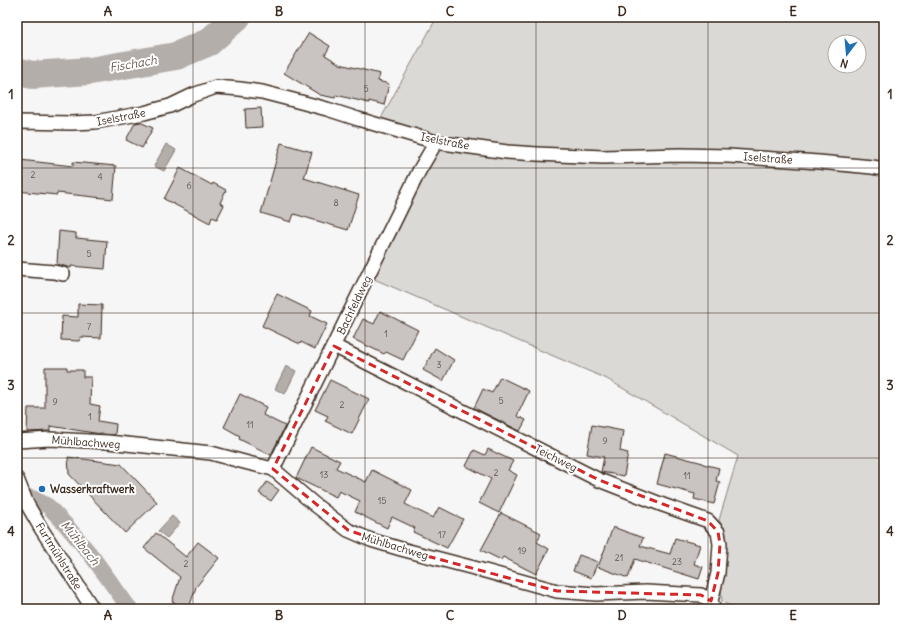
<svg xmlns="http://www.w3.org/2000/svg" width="901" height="626" font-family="Delius,sans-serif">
<rect width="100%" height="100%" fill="#f7f6f6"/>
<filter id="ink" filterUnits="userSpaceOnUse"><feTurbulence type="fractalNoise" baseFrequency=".025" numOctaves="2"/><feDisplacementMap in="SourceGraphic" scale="8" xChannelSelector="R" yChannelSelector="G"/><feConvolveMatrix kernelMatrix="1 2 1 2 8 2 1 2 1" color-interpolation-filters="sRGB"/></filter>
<g filter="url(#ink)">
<path fill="#dbd9d6" stroke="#8b827a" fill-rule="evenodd" d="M 437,17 L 884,17 L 884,609 L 738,609 L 722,602 L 720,579 L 727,545 L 725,529 L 721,524 L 719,520 L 738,456 L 607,379 L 374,279 L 432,161 L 446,137 L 380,120 ZM 835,42 L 859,42 L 859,66 L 835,66 Z"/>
<path fill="#b4aeaa" stroke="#847972" d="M 166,144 L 176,150 L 164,171 L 154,166 Z
M 286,366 L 296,371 L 285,394 L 275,389 Z
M 172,516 L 180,523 L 167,538 L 158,531 Z"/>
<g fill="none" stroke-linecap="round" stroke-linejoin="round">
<path stroke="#b4aeaa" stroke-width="16" d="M 17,494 L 35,499 L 48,506 L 65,524 L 91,555 L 130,609"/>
<path stroke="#b4aeaa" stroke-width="28" d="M 17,71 L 32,75 L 90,71 L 176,56 L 209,42 L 237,17"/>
</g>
<path fill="#c9c3c1" stroke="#3b2a1e" d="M 309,33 L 330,46 L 325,55 L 340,64 L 380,74 L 378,81 L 389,84 L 384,105 L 369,101 L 369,103 L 336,95 L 335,98 L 320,95 L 284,73 Z
M 261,108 L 262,127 L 246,128 L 245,109 Z
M 140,122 L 153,128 L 142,148 L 126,140 L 135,123 Z
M 281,143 L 312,152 L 304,178 L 359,195 L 348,230 L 294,214 L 291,222 L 261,213 Z
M 20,160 L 73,166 L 73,162 L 116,166 L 113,199 L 57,193 L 57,195 L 17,191 Z
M 180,168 L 212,185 L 213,183 L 226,190 L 220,203 L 224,205 L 217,219 L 212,217 L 210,223 L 164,199 Z
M 59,231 L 76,233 L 76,238 L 107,241 L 105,269 L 71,266 L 71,268 L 57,264 Z
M 277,294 L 312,311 L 310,316 L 327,324 L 315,349 L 301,342 L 300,344 L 262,326 Z
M 78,304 L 102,305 L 101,338 L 80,337 L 79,341 L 61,340 L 62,316 L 78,317 Z
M 380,311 L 418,330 L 403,360 L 386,352 L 384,354 L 353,339 L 363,319 L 374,324 Z
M 435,348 L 454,360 L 443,381 L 423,370 Z
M 45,367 L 67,367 L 67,370 L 83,370 L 83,377 L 91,377 L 90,404 L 100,406 L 98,421 L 116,424 L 115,435 L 101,434 L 50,426 L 50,431 L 27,432 L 28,408 L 45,408 Z
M 500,377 L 529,391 L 517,416 L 526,420 L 520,431 L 474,408 L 483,389 L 492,393 Z
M 330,380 L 369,399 L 352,434 L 325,421 L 328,416 L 315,410 Z
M 240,394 L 266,407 L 263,415 L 285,426 L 271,455 L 239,439 L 240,436 L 224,427 Z
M 592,425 L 623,431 L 620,451 L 628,453 L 624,476 L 601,472 L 604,457 L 587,454 Z
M 311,447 L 340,461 L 336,468 L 366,482 L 372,470 L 412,490 L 405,504 L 433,518 L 439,507 L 463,519 L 447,548 L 413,532 L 415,528 L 392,517 L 387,528 L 355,512 L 360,501 L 339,491 L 336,497 L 296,478 Z
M 488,449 L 513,461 L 508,470 L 517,475 L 499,513 L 479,503 L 491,479 L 466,466 L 474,450 L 485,455 Z
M 665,453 L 703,463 L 703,464 L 719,468 L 716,481 L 720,482 L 714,504 L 694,499 L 695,494 L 657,484 Z
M 68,457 L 121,464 L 157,502 L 125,533 L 69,474 Z
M 267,482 L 279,490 L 271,501 L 259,493 Z
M 501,513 L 541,533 L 537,542 L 549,549 L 536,574 L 503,557 L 501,560 L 481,550 Z
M 613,527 L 643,538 L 640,546 L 670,554 L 675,538 L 700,545 L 694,564 L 703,567 L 699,579 L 635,559 L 628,578 L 598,567 Z
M 156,533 L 186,557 L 198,542 L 219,558 L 196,587 L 189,608 L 172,602 L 180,577 L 144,548 Z
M 579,555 L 598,562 L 591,578 L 573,571 Z"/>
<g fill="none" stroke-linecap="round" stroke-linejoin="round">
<g stroke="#3b2a1e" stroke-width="16">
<path id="minor" d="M 17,122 L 71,123 L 95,122 L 144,113 L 170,106 L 193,95 L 216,87 L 240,89 L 262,92 L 297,101 L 327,109 L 358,119 L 436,142 L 507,152 L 537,154 L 603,157 L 680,155 L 729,156 L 819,162 L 872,167 L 884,169
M 17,269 L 54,272 L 63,274
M 334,346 L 599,480 L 663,505 L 708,521 L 718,532 L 720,544 L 718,573 L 711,601
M 17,441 L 50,439 L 108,442 L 211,453 L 248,463 L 273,469 L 314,504 L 348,530 L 371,540 L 401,549 L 474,568 L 557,591 L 596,594 L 646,592 L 701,595 L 711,601 L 714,609
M 273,469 L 419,171 L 436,142
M 17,479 L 27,504 L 42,530 L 93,609"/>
</g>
<use href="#minor" stroke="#fff" stroke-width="13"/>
</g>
</g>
<path fill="none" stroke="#d62828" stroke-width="3" stroke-dasharray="8 5" stroke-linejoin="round" d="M 334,346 L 599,480 L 708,521 L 718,532 L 720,544 L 718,573 L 711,601 L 701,595 L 557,591 L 401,549 L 348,530 L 273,469 Z"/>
<path fill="none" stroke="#3b2a1e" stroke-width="1" stroke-opacity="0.55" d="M 193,17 L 193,609M 365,17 L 365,609M 536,17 L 536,609M 708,17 L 708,609M 17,168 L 884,168M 17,313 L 884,313M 17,458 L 884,458"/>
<circle fill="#1f6fb2" stroke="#fff" stroke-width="1.5" cx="42" cy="489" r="4"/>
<g text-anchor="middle" stroke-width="4" stroke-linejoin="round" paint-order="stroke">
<g font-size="9" fill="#5e5047">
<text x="366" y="92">5</text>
<text x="33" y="178">2</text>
<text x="100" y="180">4</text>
<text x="189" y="189">6</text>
<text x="336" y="206">8</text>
<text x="89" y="257">5</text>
<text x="89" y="330">7</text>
<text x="386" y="337">1</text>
<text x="439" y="368">3</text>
<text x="501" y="404">5</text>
<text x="55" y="405">9</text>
<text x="342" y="408">2</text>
<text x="90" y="420">1</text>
<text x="250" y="428">11</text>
<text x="605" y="444">9</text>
<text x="496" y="476">2</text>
<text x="324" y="478">13</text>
<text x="687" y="479">11</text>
<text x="382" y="504">15</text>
<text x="442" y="538">17</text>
<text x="522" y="554">19</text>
<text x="619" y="561">21</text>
<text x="677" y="565">23</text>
<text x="186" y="567">2</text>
</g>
<g font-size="11" fill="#3b2a1e" stroke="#fff">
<text transform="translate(121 117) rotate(-11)" y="4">Iselstraße</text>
<text transform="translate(445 141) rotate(11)" y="4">Iselstraße</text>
<text transform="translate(768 158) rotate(4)" y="4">Iselstraße</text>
<text transform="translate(354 305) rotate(-64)" y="4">Bachfeldweg</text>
<text transform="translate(86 442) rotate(4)" y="4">Mühlbachweg</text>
<text transform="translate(556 458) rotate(27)" y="4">Teichweg</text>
<text transform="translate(395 546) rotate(17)" y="4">Mühlbachweg</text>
<text transform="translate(59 556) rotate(58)" y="4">Furtmühlstraße</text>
</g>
<g font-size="11" font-weight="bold" fill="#3b2a1e" stroke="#fff" text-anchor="start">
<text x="50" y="493">Wasserkraftwerk</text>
</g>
<g font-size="12" font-style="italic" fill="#65584f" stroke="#fff">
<text transform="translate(133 64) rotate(-10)" y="4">Fischach</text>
<text transform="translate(80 543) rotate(51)" y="4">Mühlbach</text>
</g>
</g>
<rect width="901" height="626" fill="none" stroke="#fff" stroke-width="44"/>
<g transform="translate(847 54) rotate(196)"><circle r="19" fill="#ffffff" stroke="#b1aaa5"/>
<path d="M0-3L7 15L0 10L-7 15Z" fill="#1f6fb2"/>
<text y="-6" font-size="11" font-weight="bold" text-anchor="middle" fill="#3b2a1e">N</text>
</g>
<rect x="22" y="22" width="857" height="582" fill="none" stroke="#3b2a1e" stroke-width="1.5"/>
<g font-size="13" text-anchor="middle" font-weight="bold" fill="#3b2a1e">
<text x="108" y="16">A</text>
<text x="279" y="16">B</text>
<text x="450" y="16">C</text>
<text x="622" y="16">D</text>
<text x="793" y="16">E</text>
<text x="11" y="99">1</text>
<text x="890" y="99">1</text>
<text x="11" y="245">2</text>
<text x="890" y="245">2</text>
<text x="11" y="390">3</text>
<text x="890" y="390">3</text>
<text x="11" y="536">4</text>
<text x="890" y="536">4</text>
<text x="108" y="620">A</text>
<text x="279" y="620">B</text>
<text x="450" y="620">C</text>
<text x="622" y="620">D</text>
<text x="793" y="620">E</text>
</g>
</svg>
